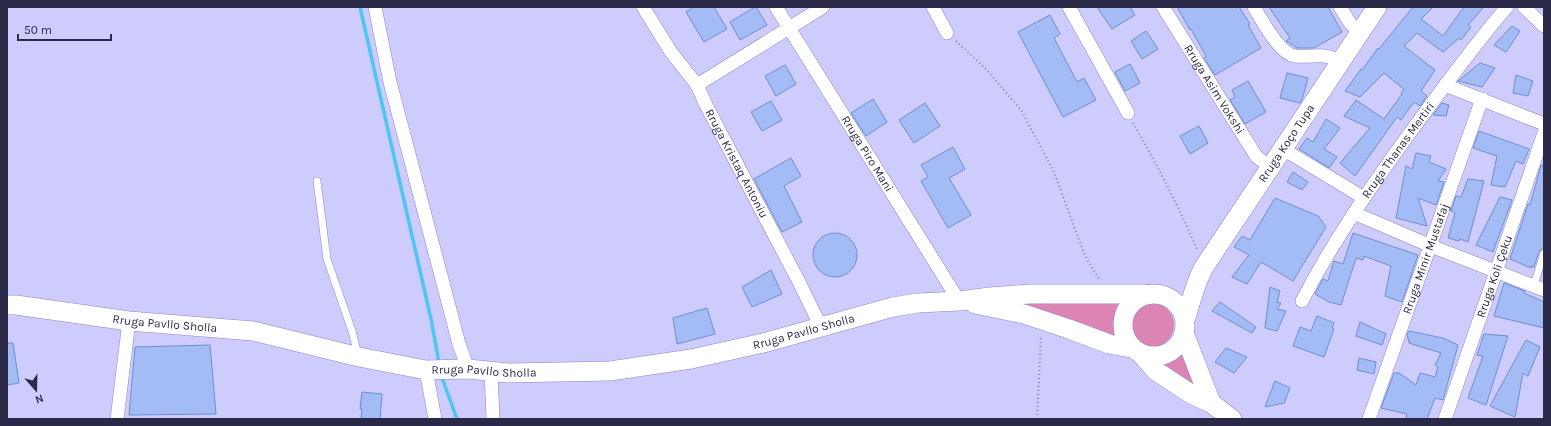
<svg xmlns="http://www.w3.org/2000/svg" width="1551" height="426" font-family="Karla,sans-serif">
<rect width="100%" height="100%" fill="#cdccfc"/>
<path fill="#dc85b5" d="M 1120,301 C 1112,315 1113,323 1119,339 L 1021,304 Z
M1130 325a22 22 0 1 1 44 0a22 22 0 1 1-44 0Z
M 1182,346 L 1199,390 L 1161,363 L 1175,356 Z"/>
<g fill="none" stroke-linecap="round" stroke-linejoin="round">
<path stroke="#4dc6f3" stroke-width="3.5" d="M 360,7 L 431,319 L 439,363
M 441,375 L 457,419"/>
</g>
<path fill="#a3bcf6" stroke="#708dd3" d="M 694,7 L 714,7 L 727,29 L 704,42 L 686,12 Z
M 755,7 L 756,7 L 767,25 L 740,40 L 730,22 Z
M 1097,7 L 1130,7 L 1135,15 L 1112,29 Z
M 1177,7 L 1239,7 L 1250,24 L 1248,25 L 1261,48 L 1215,75 L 1204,58 L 1206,56 L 1191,29 L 1190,30 Z
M 1269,7 L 1328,7 L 1342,32 L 1314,48 L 1297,48 L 1286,41 L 1290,38 Z
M 1413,7 L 1433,7 L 1421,19 L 1443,36 L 1464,7 L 1484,7 L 1468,25 L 1471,27 L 1461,40 L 1459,38 L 1443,52 L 1417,33 L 1404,46 L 1435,70 L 1421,91 L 1427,96 L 1420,106 L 1414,102 L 1401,120 L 1397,117 L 1355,176 L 1340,163 L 1370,128 L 1344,116 L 1356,100 L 1384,119 L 1402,94 L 1401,93 L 1404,89 L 1384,73 L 1360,97 L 1345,91 L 1361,69 L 1362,70 L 1378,48 L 1379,49 Z
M 1050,15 L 1060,34 L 1054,38 L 1077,82 L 1084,78 L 1096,100 L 1063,117 L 1018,32 Z
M 1512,26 L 1520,31 L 1506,52 L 1494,45 Z
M 1146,31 L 1158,49 L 1142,59 L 1131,41 Z
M 1480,63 L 1495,68 L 1482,87 L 1458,81 Z
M 1130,64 L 1140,83 L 1125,91 L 1115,72 Z
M 785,65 L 796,84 L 776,96 L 765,76 Z
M 1287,73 L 1308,78 L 1302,100 L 1300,103 L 1280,98 Z
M 1516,75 L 1533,81 L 1528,96 L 1513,93 Z
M 1248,81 L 1266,112 L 1245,124 L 1230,100 L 1235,97 L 1232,90 Z
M 873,99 L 887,122 L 866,136 L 851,113 Z
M 771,101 L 782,120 L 762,131 L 751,112 Z
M 925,103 L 940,126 L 914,143 L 899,120 Z
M 1442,103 L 1449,105 L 1446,116 L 1433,115 Z
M 1326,119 L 1340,128 L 1324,149 L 1337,157 L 1329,168 L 1299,149 L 1307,138 L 1313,142 Z
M 1199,126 L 1208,143 L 1190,154 L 1180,136 Z
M 1479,131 L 1529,149 L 1523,164 L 1516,161 L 1505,187 L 1491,185 L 1497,156 L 1473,148 Z
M 953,147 L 965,169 L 949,178 L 971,215 L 948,228 L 921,181 L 928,177 L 921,165 Z
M 1416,153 L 1431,156 L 1429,162 L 1446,169 L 1438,181 L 1444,182 L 1436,205 L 1418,198 L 1427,226 L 1396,218 L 1406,166 L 1412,169 Z
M 791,158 L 801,176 L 784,186 L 802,222 L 782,232 L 754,179 Z
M 1541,165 L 1544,166 L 1544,248 L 1539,251 L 1534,267 L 1531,266 L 1531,268 L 1510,259 L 1528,204 L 1530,205 Z
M 1293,172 L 1308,182 L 1302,190 L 1287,182 Z
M 1468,179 L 1484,181 L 1468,242 L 1460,239 L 1459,241 L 1448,238 L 1455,213 L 1451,211 L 1456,196 L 1461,197 Z
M 1500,197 L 1512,200 L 1493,252 L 1476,245 Z
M 1275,198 L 1318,216 L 1326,227 L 1293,281 L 1261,262 L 1247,284 L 1232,277 L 1249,255 L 1234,247 L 1242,236 L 1250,240 Z
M813 255a22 22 0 1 1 44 0a22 22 0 1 1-44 0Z
M 1353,233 L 1418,255 L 1402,302 L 1385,296 L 1391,266 L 1364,256 L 1363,260 L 1356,258 L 1341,305 L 1329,302 L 1315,294 L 1323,279 L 1328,281 L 1334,261 L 1343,264 Z
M 771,270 L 782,294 L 752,307 L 742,287 Z
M 1504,283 L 1525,291 L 1524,293 L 1544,302 L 1544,328 L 1494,316 Z
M 1270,287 L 1280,291 L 1277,302 L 1281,303 L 1277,309 L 1286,311 L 1277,331 L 1265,328 Z
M 1220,302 L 1256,327 L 1252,333 L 1212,311 Z
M 707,308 L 715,334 L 677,344 L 673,318 Z
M 1317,316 L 1334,323 L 1332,328 L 1334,329 L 1324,357 L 1293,346 L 1300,327 L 1311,331 Z
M 1360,322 L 1386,334 L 1382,345 L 1356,336 Z
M 1409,331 L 1443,338 L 1458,345 L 1443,400 L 1435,398 L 1427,419 L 1406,419 L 1407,414 L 1381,408 L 1394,373 L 1399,373 L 1416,385 L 1420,373 L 1435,377 L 1438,367 L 1435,365 L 1441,353 L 1409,343 L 1407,334 Z
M 1484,334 L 1508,336 L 1486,405 L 1468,398 L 1483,356 L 1477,355 Z
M 1526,340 L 1540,347 L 1528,376 L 1523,373 L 1515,417 L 1490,406 Z
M 7,343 L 13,343 L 19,383 L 7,385 Z
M 210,345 L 216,414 L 129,415 L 135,347 Z
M 1226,348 L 1247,357 L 1234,373 L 1215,362 Z
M 1359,358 L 1376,362 L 1374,374 L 1357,370 Z
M 1275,381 L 1290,388 L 1284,403 L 1265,407 Z
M 362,392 L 382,394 L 380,419 L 361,419 L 362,409 L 360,409 Z"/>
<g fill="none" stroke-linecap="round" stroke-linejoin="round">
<g stroke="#8984ce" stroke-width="8">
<path id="lane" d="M 317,181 L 327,259 L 352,331 L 358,355
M 1534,285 L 1544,253"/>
</g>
<g stroke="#8984ce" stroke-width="14">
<g id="street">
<path d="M 375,7 L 390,82 L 459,344 L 468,369"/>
<path id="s1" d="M 643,7 L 671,52 L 697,85 L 706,105 L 799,282 L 821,327"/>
<path id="s2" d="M 776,7 L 959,301"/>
<path d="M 933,7 L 947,33"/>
<path d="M 1069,7 L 1128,113"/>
<path id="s3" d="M 1163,7 L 1256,156 L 1271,168"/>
<path d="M 1254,7 C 1262,20 1279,54 1295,56 C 1315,58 1321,51 1341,62"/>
<path d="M 1340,7 L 1350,23 L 1360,33"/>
<path d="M 1524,7 L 1544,26"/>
<path d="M 697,85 L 823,7"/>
<path d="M 1445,85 L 1544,124"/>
<path d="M 1283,149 L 1364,198"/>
<path d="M 1354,213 L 1431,246 L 1544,290"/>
<path id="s4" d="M 1302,301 C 1333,241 1372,185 1412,130 C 1443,88 1473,46 1507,7"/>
<path d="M 426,370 L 435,419"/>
<path d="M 491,371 L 493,419"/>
<path d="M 117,419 L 129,321"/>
<path id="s5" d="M 1369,419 L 1482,99"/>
<path id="s6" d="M 1445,419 L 1544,133"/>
</g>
</g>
<g stroke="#8984ce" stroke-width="20">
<g id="secondary">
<circle cx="1154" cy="325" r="31"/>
<path d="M 975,304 L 1024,314 L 1069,329 L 1109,344 L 1131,348"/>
<path id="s7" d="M 7,305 L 16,305 L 129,321 L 253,331 L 359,357 L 426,370 L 468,369 L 508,373 L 610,371 L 691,359 L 763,343 L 893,307 L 918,303 L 959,301 L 990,297 L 1030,294 L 1145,294"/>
<path id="s8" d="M 1185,320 C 1191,302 1195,283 1204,267 L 1377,7"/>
<path d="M 1184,333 L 1211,403"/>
<path d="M 1141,354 L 1156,371 L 1191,394 L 1211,403 L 1232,419"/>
</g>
</g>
<path stroke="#8180a8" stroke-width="2" stroke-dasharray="1 3" stroke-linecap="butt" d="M 956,41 L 987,70 L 1021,110 L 1054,172 L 1085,256 L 1099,279
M 1133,123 C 1157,164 1178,206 1197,249
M 1037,419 L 1041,336"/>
<use href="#lane" stroke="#fff" stroke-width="7"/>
<use href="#street" stroke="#fff" stroke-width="13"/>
<use href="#secondary" stroke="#fff" stroke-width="19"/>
</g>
<g text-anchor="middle" stroke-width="4" stroke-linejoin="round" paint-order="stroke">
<g font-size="12" fill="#2b2948" stroke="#cdccfc">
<text dy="4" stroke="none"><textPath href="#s3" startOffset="97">Rruga Asim Vokshi</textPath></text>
<text dy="4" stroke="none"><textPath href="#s8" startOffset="205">Rruga Koço Tupa</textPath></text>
<text dy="4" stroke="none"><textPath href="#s4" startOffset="179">Rruga Thanas Mertiri</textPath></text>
<text dy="4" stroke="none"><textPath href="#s2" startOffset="173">Rruga Piro Mani</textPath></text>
<text dy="4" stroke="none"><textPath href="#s1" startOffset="183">Rruga Kristaq Antoniu</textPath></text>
<text dy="4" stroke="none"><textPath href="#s5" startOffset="170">Rruga Minir Mustafaj</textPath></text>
<text dy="4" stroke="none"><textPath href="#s6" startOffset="151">Rruga Koli Çeku</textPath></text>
<text dy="4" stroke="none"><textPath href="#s7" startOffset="159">Rruga Pavllo Sholla</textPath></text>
<text dy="4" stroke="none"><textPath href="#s7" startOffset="807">Rruga Pavllo Sholla</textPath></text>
<text dy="4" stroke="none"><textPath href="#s7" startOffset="483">Rruga Pavllo Sholla</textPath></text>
</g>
</g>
<rect width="1551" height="426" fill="none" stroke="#2b2948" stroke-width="16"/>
<g transform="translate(36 390) rotate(160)" stroke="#cdccfc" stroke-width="3" paint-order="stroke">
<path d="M0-3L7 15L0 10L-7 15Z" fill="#2b2948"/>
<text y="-6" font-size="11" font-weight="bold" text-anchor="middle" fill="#2b2948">N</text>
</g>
<path d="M18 34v6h93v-6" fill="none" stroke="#2b2948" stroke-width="2"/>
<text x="24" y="34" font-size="12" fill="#2b2948" stroke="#cdccfc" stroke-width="3" paint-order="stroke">50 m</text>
</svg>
